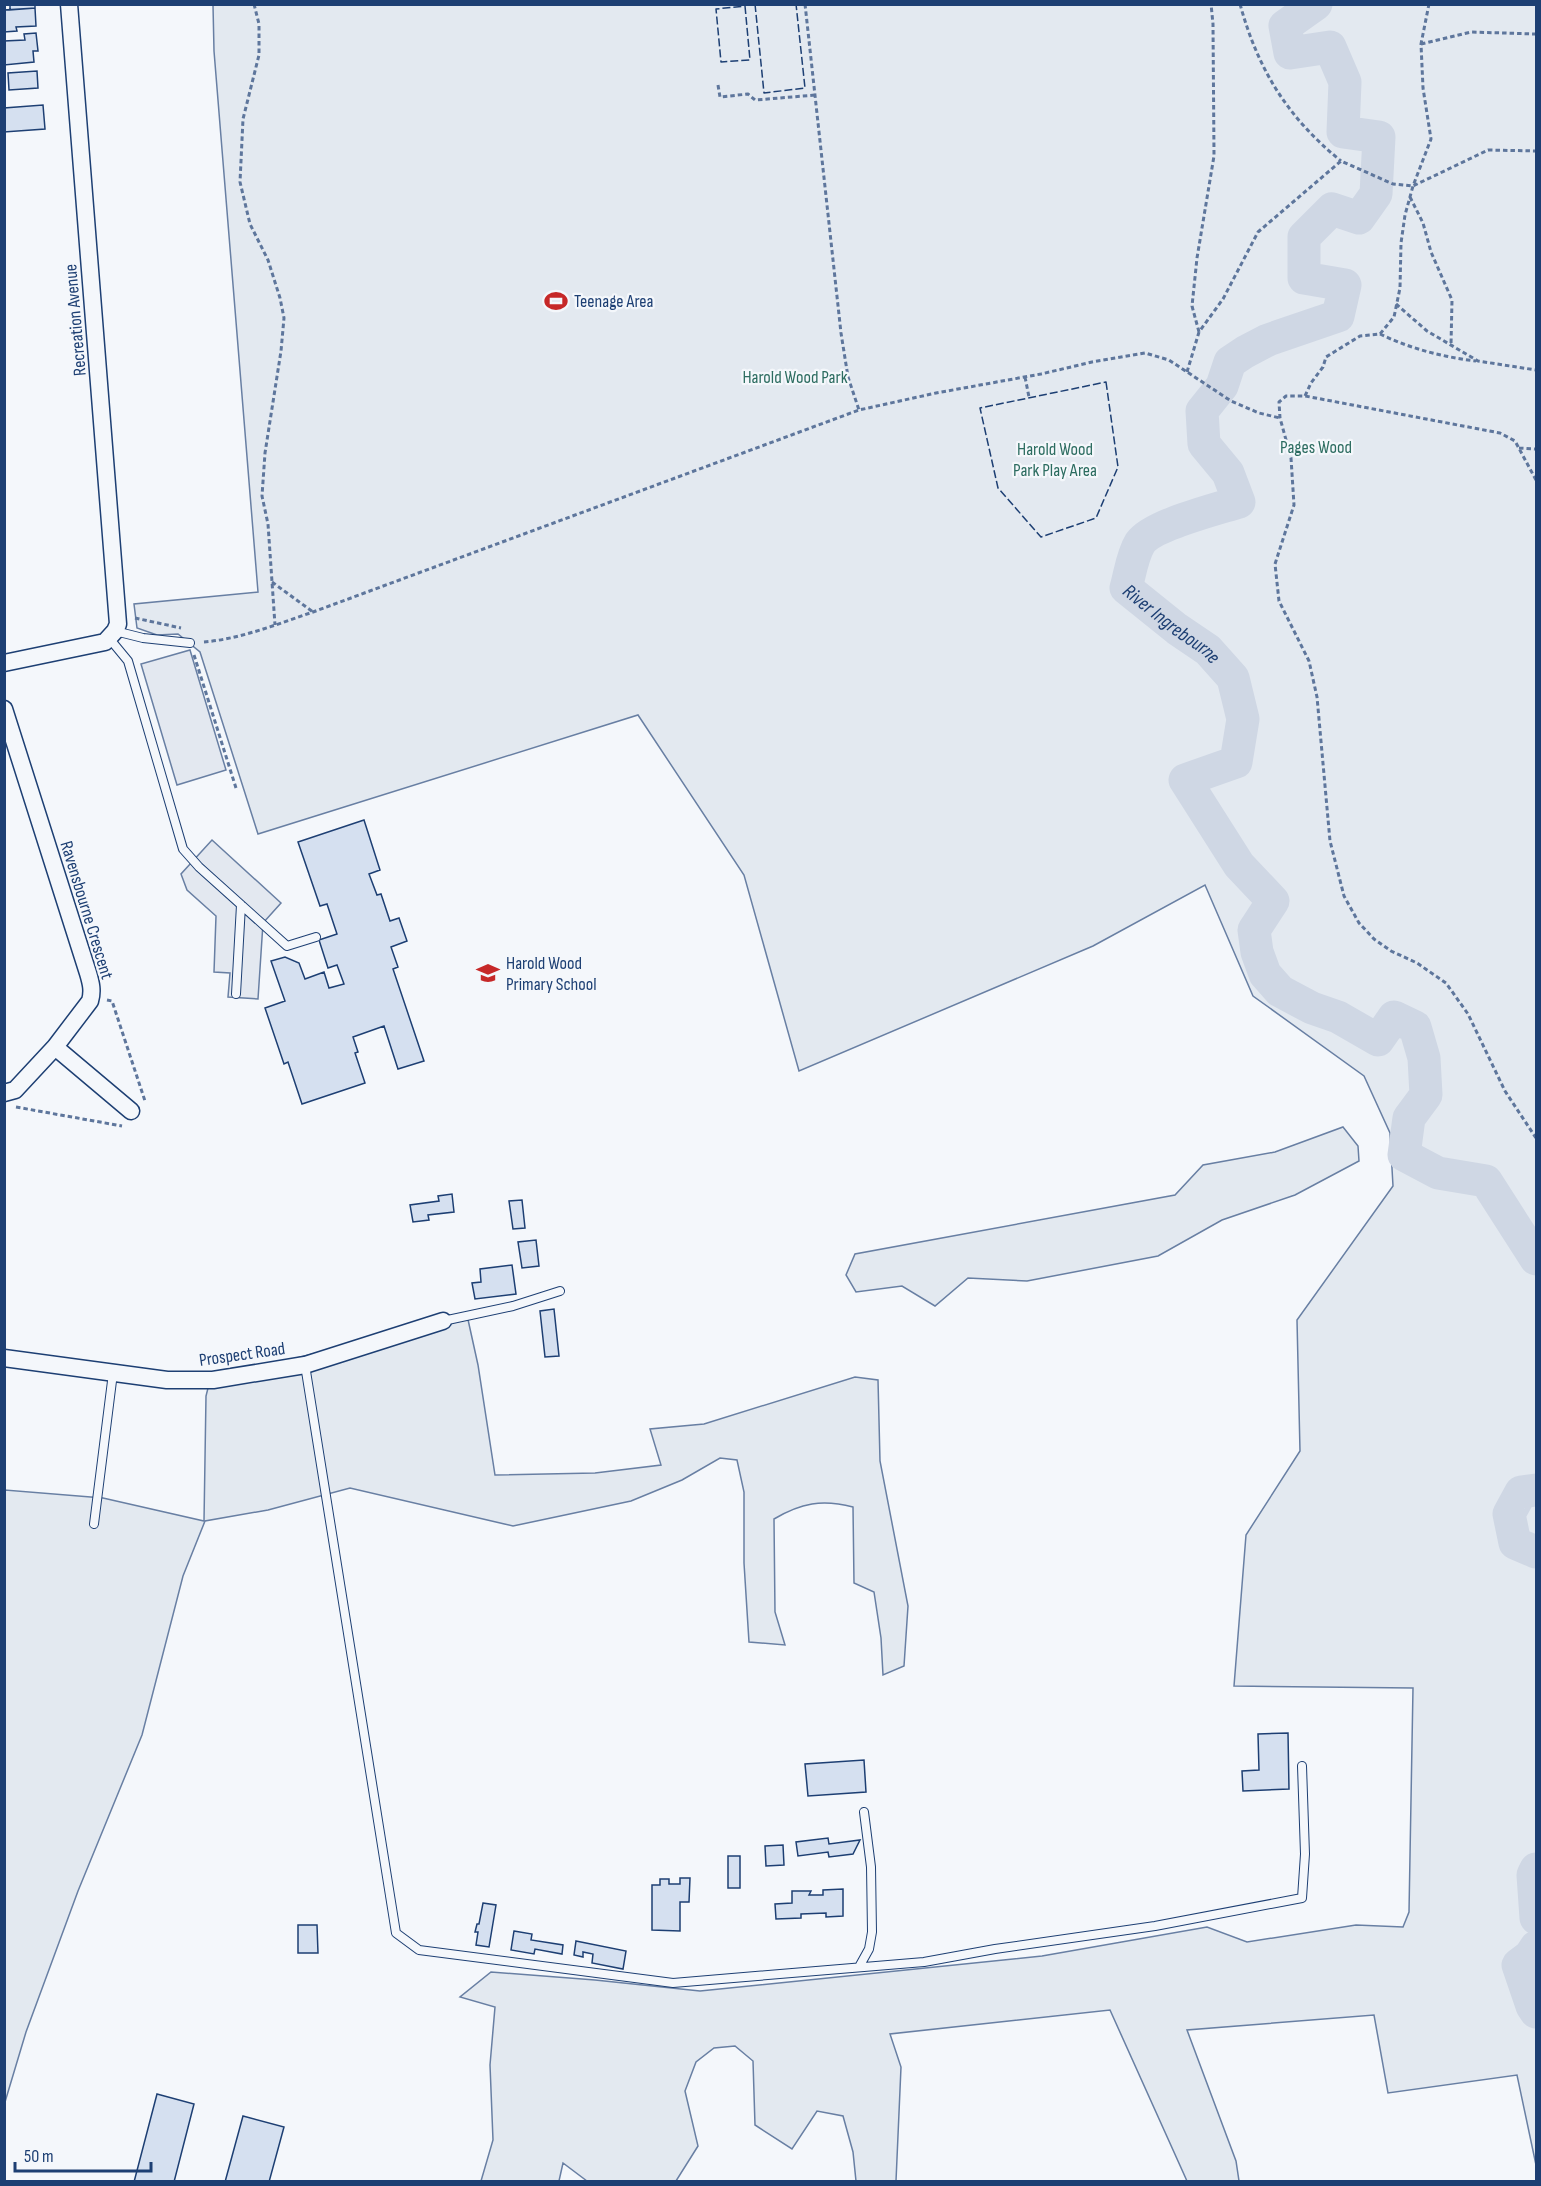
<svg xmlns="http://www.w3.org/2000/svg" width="1541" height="2186" font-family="'Sofia Sans Condensed',sans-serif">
<rect width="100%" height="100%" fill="#f4f7fb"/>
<path fill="#e3e9f0" stroke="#687fa3" stroke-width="1.5" d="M 213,5 L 1536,5 L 1536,2165 L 1517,2075 L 1388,2093 L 1374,2015 L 1187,2030 L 1236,2161 L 1239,2181 L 1187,2181 L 1110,2010 L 890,2034 L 901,2067 L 896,2181 L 856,2181 L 853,2152 L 843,2116 L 817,2111 L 792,2149 L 755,2125 L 753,2061 L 735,2046 L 714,2048 L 696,2062 L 685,2091 L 698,2146 L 676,2181 L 587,2181 L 563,2163 L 559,2181 L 481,2181 L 493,2140 L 490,2065 L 495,2007 L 460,1997 L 491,1972 L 595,1980 L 700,1991 L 1042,1956 L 1207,1927 L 1247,1942 L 1356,1925 L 1403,1927 L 1409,1912 L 1413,1688 L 1234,1686 L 1246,1535 L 1300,1451 L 1297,1320 L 1393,1186 L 1390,1133 L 1364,1076 L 1253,996 L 1205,885 L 1093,946 L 799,1071 L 744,875 L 638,715 L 258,834 L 200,652 L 178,634 L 157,635 L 137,628 L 134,604 L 258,592 L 214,51 Z
M 1343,1127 L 1358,1146 L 1359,1161 L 1295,1195 L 1222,1220 L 1158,1256 L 1027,1281 L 968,1278 L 935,1306 L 902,1286 L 856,1292 L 846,1275 L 855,1254 L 1175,1195 L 1203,1165 L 1275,1152 Z
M 467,1315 L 478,1365 L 495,1475 L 595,1473 L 661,1465 L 650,1429 L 704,1424 L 855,1377 L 878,1380 L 880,1461 L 908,1606 L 904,1666 L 883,1675 L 881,1638 L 874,1592 L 854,1583 L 853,1507 C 822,1499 801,1503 774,1519 L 775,1612 L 785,1645 L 749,1642 L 744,1563 L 744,1492 L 737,1460 L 720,1458 L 682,1480 L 631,1501 L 513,1526 L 350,1488 L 268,1510 L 205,1521 L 183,1576 L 142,1735 L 78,1891 L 26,2032 L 5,2102 L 5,1490 L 103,1498 L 204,1521 L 206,1396 L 210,1380 Z"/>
<path fill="#e3e8f0" stroke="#687fa3" stroke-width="1.5" d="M 190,650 L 226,770 L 177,785 L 141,664 Z
M 212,840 L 281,903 L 263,923 L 258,999 L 228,997 L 230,973 L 214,972 L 216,916 L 187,890 L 181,874 Z"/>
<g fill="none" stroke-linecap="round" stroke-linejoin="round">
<g stroke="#cfd7e4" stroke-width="33">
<path id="s1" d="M 1316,4 L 1285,26 L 1290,53 L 1330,47 L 1345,82 L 1343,132 L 1379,137 L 1376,194 L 1359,218 L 1332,209 L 1304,237 L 1304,278 L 1345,285 L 1338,316 L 1268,340 L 1245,352 L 1230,362 L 1222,386 L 1202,411 L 1204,444 L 1228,473 L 1239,502 C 1217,509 1152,525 1140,543 C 1132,556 1130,574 1126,588 L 1177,629 L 1208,650 L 1233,678 L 1243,719 L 1236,762 L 1185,780 L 1239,865 L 1273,901 L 1254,930 L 1257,952 L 1265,974 L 1280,991 L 1312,1008 L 1338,1017 L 1378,1040 L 1394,1017 L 1415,1027 L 1424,1058 L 1426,1095 L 1409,1118 L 1404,1155 L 1438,1173 L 1486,1181 L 1536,1259"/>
<path d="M 1536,1490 L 1521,1492 L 1509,1514 L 1515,1543 L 1536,1552"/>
<path d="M 1536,1869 L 1533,1875 L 1536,1918"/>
<path d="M 1536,1947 L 1530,1956 L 1518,1965 L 1532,2006 L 1536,2012"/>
</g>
</g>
<path fill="#d5e0f0" stroke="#1d3f73" stroke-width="1.5" d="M 10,4 L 35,4 L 35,8 L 10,10 Z
M 35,8 L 36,26 L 16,27 L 17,31 L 4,32 L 4,10 Z
M 36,33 L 38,51 L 33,51 L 34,62 L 4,65 L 4,41 L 25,40 L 24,34 Z
M 37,71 L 38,88 L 9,90 L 8,73 Z
M 43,105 L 45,129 L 4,132 L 4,108 Z
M 364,820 L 380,870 L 369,874 L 377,895 L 381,894 L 390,921 L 399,918 L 407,941 L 391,947 L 398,967 L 393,969 L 424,1061 L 398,1069 L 384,1026 L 353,1037 L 358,1052 L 355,1053 L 365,1083 L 302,1104 L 288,1062 L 284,1064 L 265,1008 L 285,1001 L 271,961 L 285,957 L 299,963 L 305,979 L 324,972 L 329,988 L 344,984 L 337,965 L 328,968 L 319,940 L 337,934 L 327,904 L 320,906 L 298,842 Z
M 452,1194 L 454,1212 L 428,1215 L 429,1220 L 413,1222 L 410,1205 L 439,1201 L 438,1196 Z
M 522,1200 L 525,1228 L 513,1229 L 509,1201 Z
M 536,1240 L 539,1266 L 522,1268 L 518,1242 Z
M 512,1265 L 516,1294 L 475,1299 L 472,1283 L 481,1282 L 480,1269 Z
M 554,1309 L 559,1356 L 545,1357 L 540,1311 Z
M 1288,1733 L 1289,1789 L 1243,1791 L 1242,1771 L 1259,1770 L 1258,1734 Z
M 864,1760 L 866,1792 L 808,1796 L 805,1764 Z
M 828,1838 L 829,1844 L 860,1840 L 853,1854 L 829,1857 L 828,1852 L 798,1856 L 796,1842 Z
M 783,1845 L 784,1865 L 766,1866 L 765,1846 Z
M 728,1856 L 740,1856 L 740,1888 L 728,1888 Z
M 680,1878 L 690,1878 L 689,1902 L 680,1902 L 680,1931 L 652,1930 L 652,1885 L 660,1885 L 660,1879 L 669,1879 L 669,1884 L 680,1884 Z
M 843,1889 L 843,1916 L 826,1917 L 826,1913 L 801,1914 L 801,1918 L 776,1919 L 775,1904 L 792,1903 L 792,1891 L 811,1891 L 809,1895 L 823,1895 L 823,1890 Z
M 483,1903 L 496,1905 L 489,1947 L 476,1945 L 478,1932 L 475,1932 L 477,1924 L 479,1924 Z
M 298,1925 L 317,1925 L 318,1953 L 298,1953 Z
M 514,1931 L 532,1934 L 531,1940 L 563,1945 L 562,1954 L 535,1949 L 534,1954 L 511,1950 Z
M 576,1941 L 626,1951 L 623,1969 L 592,1963 L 593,1954 L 583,1952 L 583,1957 L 574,1955 Z
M 157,2094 L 194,2104 L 174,2182 L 134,2182 Z
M 243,2116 L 284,2127 L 269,2182 L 225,2182 Z"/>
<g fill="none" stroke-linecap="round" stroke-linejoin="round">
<g stroke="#1d3f73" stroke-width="10">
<path id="service" d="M 115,631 L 143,638 L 190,643
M 109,638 L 128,661 L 183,849 L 199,867 L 287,946 L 316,937
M 236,994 L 241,905
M 443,1321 L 513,1306 L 560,1291
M 305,1365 L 396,1933 L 419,1950 L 673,1983 L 924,1962 L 995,1949 L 1155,1926 L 1302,1898 L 1305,1854 L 1302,1766
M 94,1524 L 113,1373
M 859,1967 L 869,1949 L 872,1932 L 871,1867 L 864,1812"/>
</g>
<g stroke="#1d3f73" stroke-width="19">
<path id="minor" d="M 4,663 L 105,642 L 115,631 L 118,624 L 69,4
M 4,709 L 88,973 C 91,983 93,991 90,1001 L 55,1047 L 15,1090 L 4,1093
M 55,1047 L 131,1111
M 4,1358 L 167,1380 L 213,1380 L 305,1365 L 443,1321"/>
</g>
<path stroke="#5e769c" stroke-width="3" stroke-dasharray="4.5 3" stroke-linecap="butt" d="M 254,4 L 259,24 L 259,55 L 243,119 L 240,182 L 250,224 L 268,260 L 280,298 L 284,318 L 281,351 L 265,453 L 262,496 L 268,524 L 275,625
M 805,4 L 841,333 L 848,377 L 859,410
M 1240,4 C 1258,70 1288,118 1341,161
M 1421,44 L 1471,32 L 1536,34
M 718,85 L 720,97 L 748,94 L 755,100 L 816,95
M 1410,197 L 1423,223 L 1431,252 L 1452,300 L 1451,345
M 1396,304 L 1427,331 L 1478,361 L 1536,370
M 1199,332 L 1192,306 L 1197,258 L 1214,156 L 1213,24 L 1211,4
M 1380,334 C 1411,349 1443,357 1476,361
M 1187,372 L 1199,332 L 1223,299 L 1258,232 L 1341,161 L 1393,184 L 1413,186 L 1488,150 L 1536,151
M 1025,377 L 1029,397
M 1305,396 L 1311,383 L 1323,367 L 1326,357 L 1360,336 L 1380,334 L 1394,317 L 1400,288 L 1401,243 L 1405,215 L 1413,186 L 1431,139 L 1423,88 L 1421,44 L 1429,4
M 1519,448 L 1536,449
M 1536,480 L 1515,441 L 1500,433 L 1305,396 L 1286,396 L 1279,402 L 1280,418 L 1291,458 L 1294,505 L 1275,564 L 1279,601 L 1309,661 L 1317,697 L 1330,841 L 1344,896 L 1359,923 L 1374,939 L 1391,951 L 1417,963 L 1446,983 L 1468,1014 L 1505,1091 L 1536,1138
M 272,582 L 313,612
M 135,618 L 181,628
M 204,642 C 240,639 278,624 313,612 L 859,410 L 936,393 L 1041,374 L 1092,362 L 1145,353 L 1169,360 L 1231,401 L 1259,413 L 1280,418
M 194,655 L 236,788
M 107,1000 L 112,1001 L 145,1101
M 16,1107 L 122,1126"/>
<use href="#service" stroke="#f4f7fb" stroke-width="8"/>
<use href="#minor" stroke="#f4f7fb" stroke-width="16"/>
<path stroke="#1d3f73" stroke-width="1.5" stroke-dasharray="8 3" stroke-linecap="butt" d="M 755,4 L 764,93 L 805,88 L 796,4
M 745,6 L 750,60 L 721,62 L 716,9 Z
M 1106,382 L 1118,467 L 1096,518 L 1041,537 L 998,488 L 980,408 Z"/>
</g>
<defs>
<g id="stadium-bare" transform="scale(1.8)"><path d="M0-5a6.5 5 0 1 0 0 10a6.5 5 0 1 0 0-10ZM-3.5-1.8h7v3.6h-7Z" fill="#c62828" stroke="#f4f7fb" stroke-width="2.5" paint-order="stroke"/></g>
<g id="school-bare" transform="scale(1.8)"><path d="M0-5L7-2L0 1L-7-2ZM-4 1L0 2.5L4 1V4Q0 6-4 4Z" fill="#c62828" stroke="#f4f7fb" stroke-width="2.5" paint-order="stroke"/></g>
</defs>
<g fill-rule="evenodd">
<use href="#stadium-bare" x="556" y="301"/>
<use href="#school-bare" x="488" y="973"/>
</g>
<g text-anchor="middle" stroke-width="4.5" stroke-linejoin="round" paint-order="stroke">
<g font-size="18" fill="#1d3f73" stroke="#f4f7fb" text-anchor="start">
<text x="574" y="307">Teenage Area</text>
<text x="506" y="969">Harold Wood<tspan x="506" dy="21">Primary School</tspan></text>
</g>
<g font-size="18" fill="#1d3f73" stroke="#f4f7fb">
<text transform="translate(75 320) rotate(-95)" y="6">Recreation Avenue</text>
<text transform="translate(87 910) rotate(73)" y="6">Ravensbourne Crescent</text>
<text transform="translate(242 1354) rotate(-8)" y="6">Prospect Road</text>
</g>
<g font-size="18" fill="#2c6c60" stroke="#f4f7fb">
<text x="795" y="383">Harold Wood Park</text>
<text x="1316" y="453">Pages Wood</text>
<text x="1055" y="455">Harold Wood<tspan x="1055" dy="21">Park Play Area</tspan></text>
</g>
<g font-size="20" font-style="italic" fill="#1d3f73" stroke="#f4f7fb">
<text dy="7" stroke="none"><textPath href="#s1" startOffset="990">River Ingrebourne</textPath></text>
</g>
</g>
<rect width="1541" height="2186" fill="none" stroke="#1d3f73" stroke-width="12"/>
<path d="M15 2162v9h136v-9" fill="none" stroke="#1d3f73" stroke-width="3"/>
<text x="24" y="2162" font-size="18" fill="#1d3f73" stroke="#f4f7fb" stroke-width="4.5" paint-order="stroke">50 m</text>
</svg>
